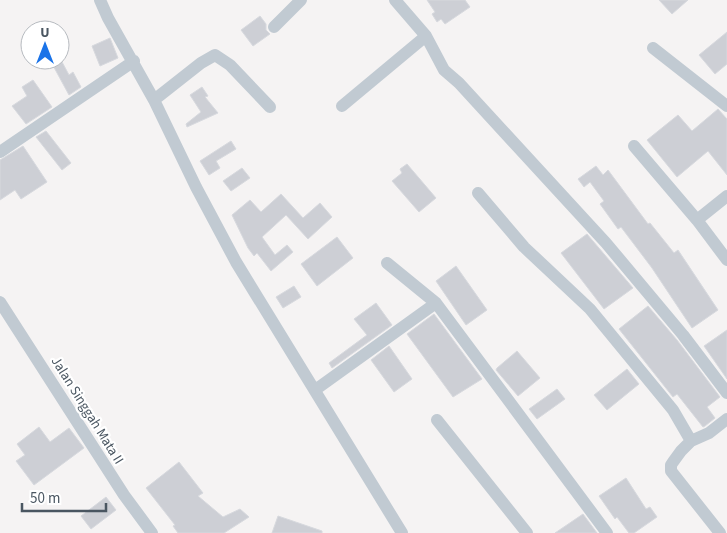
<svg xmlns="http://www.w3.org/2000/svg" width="727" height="533" font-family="'Source Sans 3',sans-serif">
<rect width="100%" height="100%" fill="#f5f3f3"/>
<path fill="#cdcfd5" stroke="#d7d9de" d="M 427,0 L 465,0 L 470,7 L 445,24 L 441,19 L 437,22 L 432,14 L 435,12 Z
M 659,0 L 688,0 L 672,14 Z
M 260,16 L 266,24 L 266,30 L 270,34 L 253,46 L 241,30 Z
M 727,32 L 727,64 L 715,74 L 699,55 Z
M 110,38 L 118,58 L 100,66 L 92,46 Z
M 50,60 L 61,60 L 69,75 L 73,72 L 81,87 L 69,95 Z
M 33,80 L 52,107 L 26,124 L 12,106 L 27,96 L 22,87 Z
M 202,87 L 208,96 L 205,97 L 218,113 L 187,127 L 186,124 L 201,112 L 190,95 Z
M 718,109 L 727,119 L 727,175 L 708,151 L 677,177 L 647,140 L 678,115 L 692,131 Z
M 46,131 L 71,163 L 62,170 L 36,137 Z
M 231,141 L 236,149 L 216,161 L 220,168 L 209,175 L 200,161 Z
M 23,146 L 47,182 L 21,199 L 15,190 L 0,200 L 0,160 Z
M 407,164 L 436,198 L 419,212 L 392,181 L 402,173 L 400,169 Z
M 596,166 L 603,175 L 608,170 L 648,224 L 650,223 L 674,253 L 678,250 L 718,310 L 692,328 L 652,268 L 621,227 L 618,229 L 600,204 L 604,201 L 590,182 L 584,187 L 578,179 Z
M 242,168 L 250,178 L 231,191 L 223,181 Z
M 281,194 L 303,218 L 320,203 L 332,217 L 308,239 L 286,215 L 262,237 L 275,255 L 287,245 L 293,252 L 271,271 L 257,253 L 254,256 L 248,248 L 232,215 L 250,200 L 261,212 Z
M 587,234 L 633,288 L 604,309 L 561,253 Z
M 337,237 L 353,258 L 317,286 L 301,264 Z
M 456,266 L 487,310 L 466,325 L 436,281 Z
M 294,286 L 301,297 L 283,308 L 276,297 Z
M 376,303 L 392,325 L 332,368 L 329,363 L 367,335 L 354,319 Z
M 648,306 L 677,340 L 720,397 L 707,407 L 715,418 L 705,426 L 703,427 L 677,394 L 673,397 L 619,329 Z
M 434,314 L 482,379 L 453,397 L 407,334 Z
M 727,330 L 727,379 L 704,346 Z
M 389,346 L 412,379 L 394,392 L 371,360 Z
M 517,351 L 540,378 L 518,396 L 496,370 L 497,368 Z
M 627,369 L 639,384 L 607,410 L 594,395 Z
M 557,389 L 565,399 L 537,419 L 529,409 Z
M 39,427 L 50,442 L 69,428 L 84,448 L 34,485 L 16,461 L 25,455 L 17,444 Z
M 179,462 L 203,493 L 198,496 L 223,517 L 240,509 L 249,517 L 224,533 L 178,533 L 173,526 L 175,525 L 146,488 Z
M 626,478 L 646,509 L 650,507 L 657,517 L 634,533 L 629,533 L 617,517 L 615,519 L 599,496 Z
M 106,497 L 116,510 L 91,529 L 81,516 Z
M 583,514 L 597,533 L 555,533 Z
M 278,516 L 322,531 L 322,533 L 272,533 Z"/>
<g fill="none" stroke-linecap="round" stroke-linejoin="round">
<path stroke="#c1cad2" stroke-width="12" d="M 100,0 L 108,18 L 154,100 L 196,187 L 236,262 L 402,533
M 395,0 L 426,36 L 444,70 L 459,83 L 606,243 L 683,335 L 727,393
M 274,27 L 301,0
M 653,48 L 727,106
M 154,100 L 201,63 L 215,55 L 230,65 L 270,107
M 342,106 L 426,36
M 634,146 L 697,220 L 727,196
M 0,152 L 134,61
M 478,193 L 524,247 L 590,309 L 673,410 L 691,441
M 697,220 L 727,260
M 387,263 L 436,303 L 607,533
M 0,302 L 124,495 L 152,533
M 315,390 L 436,303
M 437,420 L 527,533
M 720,533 L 671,471 L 671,465 L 673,462 L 681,451 L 691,441 L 709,433 L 727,419"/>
</g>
<g text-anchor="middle" stroke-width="4.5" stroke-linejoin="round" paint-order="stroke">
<g font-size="14" fill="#4a5661" stroke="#fff">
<text transform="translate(88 410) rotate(58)" y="5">Jalan Singgah Mata II</text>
</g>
</g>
<g transform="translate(45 45)"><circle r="24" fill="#ffffff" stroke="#b7bbc0"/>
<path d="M0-4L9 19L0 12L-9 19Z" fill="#1a73e8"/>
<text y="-8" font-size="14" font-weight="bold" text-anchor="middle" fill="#4a5661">U</text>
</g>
<path d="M22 503v8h84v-8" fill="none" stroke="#4a5661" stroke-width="2.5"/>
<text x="30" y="503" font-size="15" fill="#4a5661" stroke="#ffffff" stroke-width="4" paint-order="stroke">50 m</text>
</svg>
